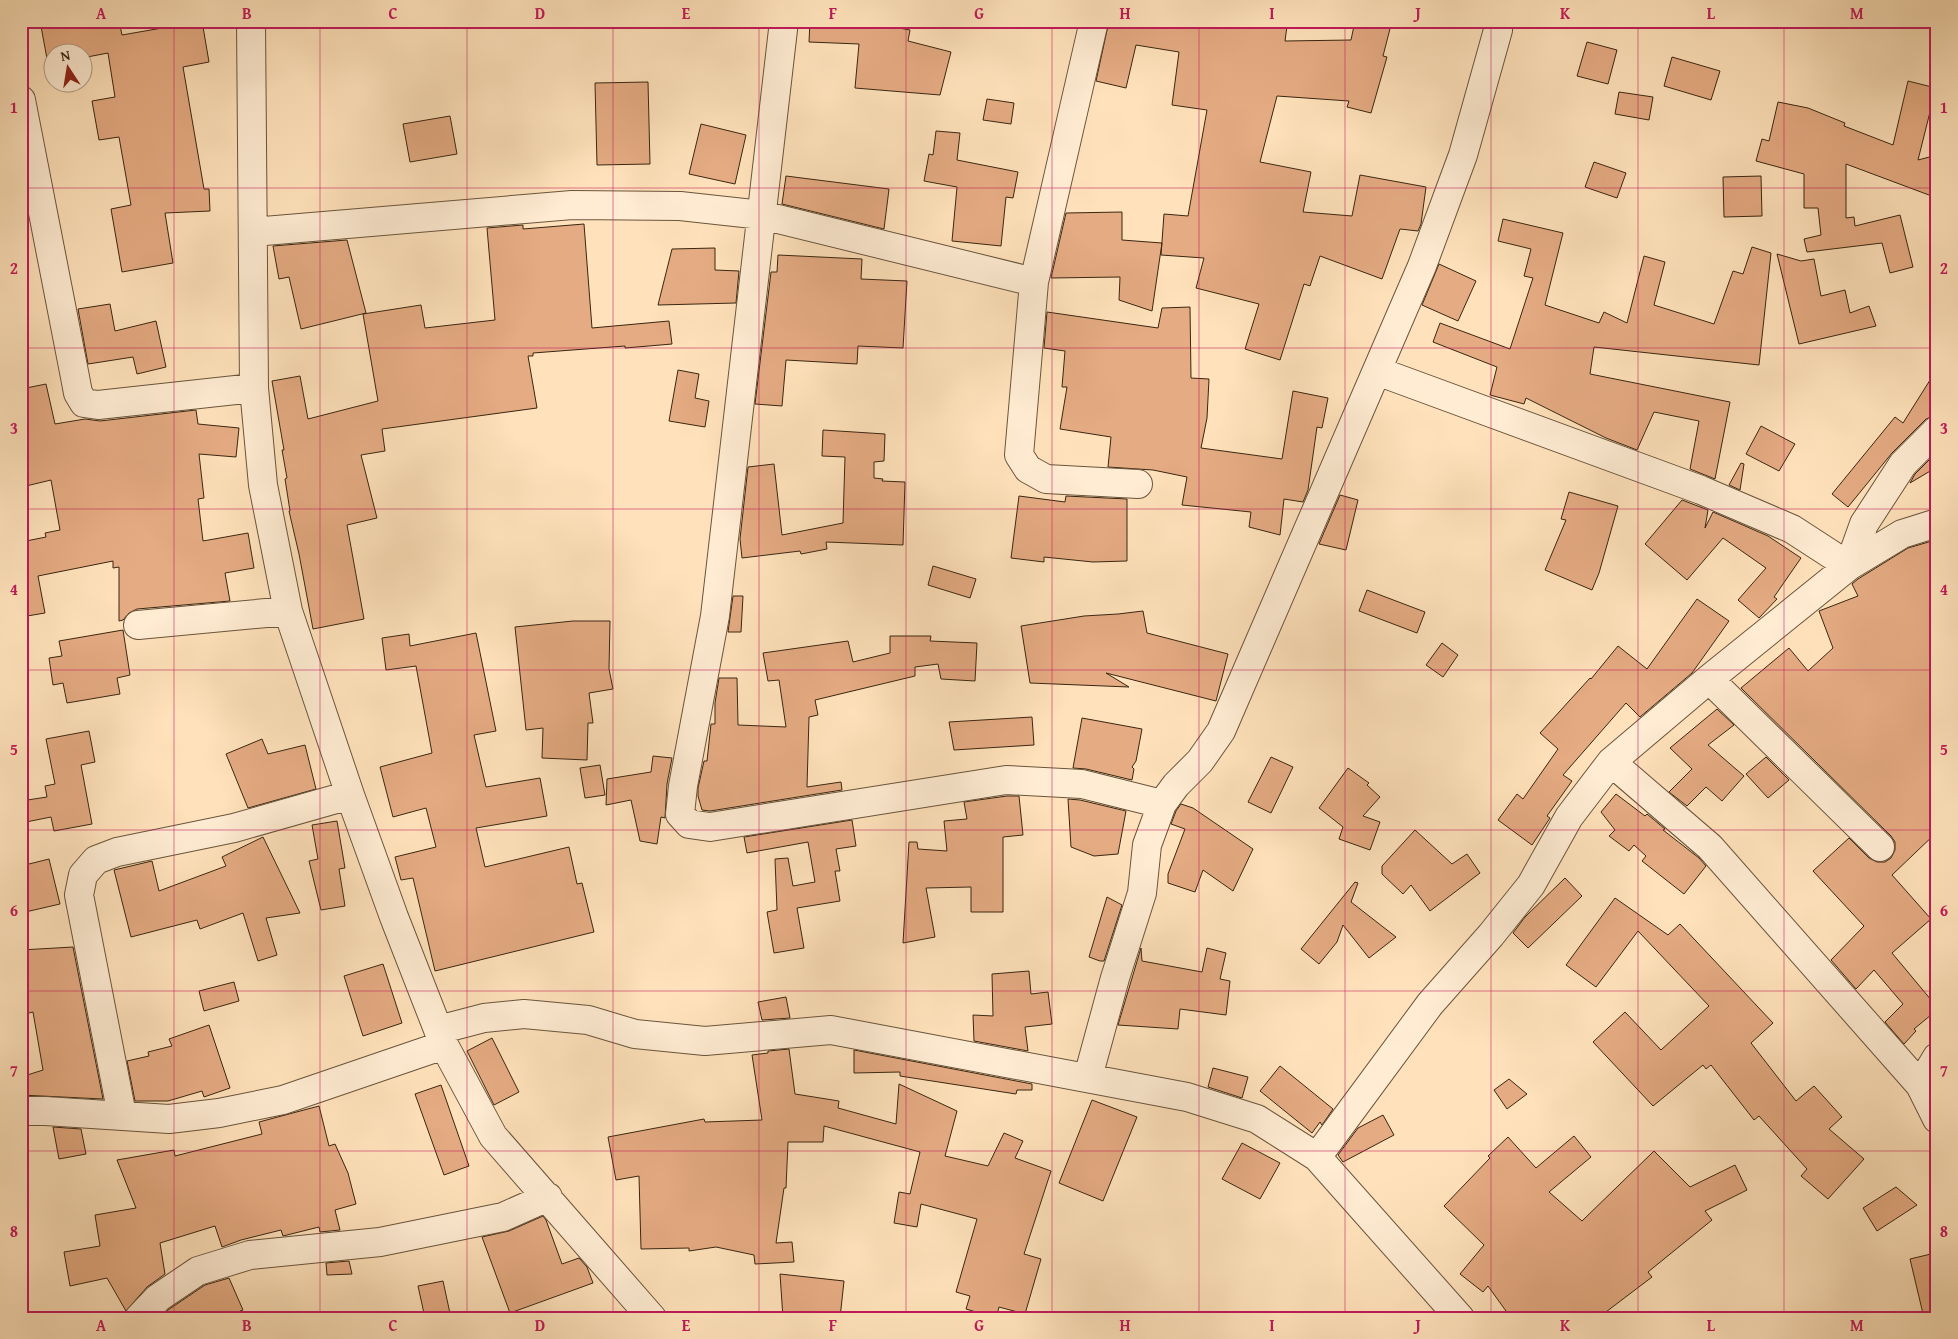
<svg xmlns="http://www.w3.org/2000/svg" width="1958" height="1339" font-family="'Gentium Book Plus',serif">
<rect width="100%" height="100%" fill="#ffe2bb"/>
<filter id="stains"><feTurbulence type="fractalNoise" baseFrequency=".004" numOctaves="4"/><feColorMatrix values="0 0 0 0 .2 0 0 0 0 .09 0 0 0 0 .02 0 0 0 .5 -.17"/></filter>
<radialGradient id="worn" r=".72"><stop offset=".6" stop-color="#630" stop-opacity="0"/><stop offset="1" stop-color="#630" stop-opacity=".3"/></radialGradient>
<path fill="#e5ab83" stroke="#392611" d="M 40,21 L 119,21 L 122,35 L 202,21 L 209,62 L 183,67 L 204,189 L 209,189 L 210,211 L 165,213 L 173,263 L 122,272 L 111,209 L 131,205 L 119,137 L 99,140 L 92,101 L 115,97 L 108,53 L 82,58 L 82,52 L 52,52 L 52,63 L 48,64 Z
M 810,21 L 877,24 L 910,30 L 908,41 L 951,52 L 940,95 L 855,88 L 859,44 L 809,42 Z
M 1109,21 L 1261,21 L 1287,26 L 1285,41 L 1351,40 L 1355,21 L 1392,21 L 1383,56 L 1387,57 L 1371,113 L 1347,107 L 1349,101 L 1277,96 L 1260,162 L 1311,172 L 1303,212 L 1352,216 L 1360,175 L 1426,187 L 1421,224 L 1418,231 L 1400,229 L 1382,279 L 1320,256 L 1310,286 L 1304,284 L 1280,360 L 1245,349 L 1259,304 L 1196,288 L 1204,258 L 1161,255 L 1164,214 L 1188,216 L 1207,110 L 1172,105 L 1179,52 L 1136,45 L 1126,88 L 1096,81 Z
M 1587,42 L 1617,50 L 1608,84 L 1577,76 Z
M 1672,57 L 1720,71 L 1711,100 L 1664,86 Z
M 1908,81 L 1936,88 L 1918,160 L 1937,155 L 1937,198 L 1846,164 L 1846,218 L 1854,217 L 1855,226 L 1900,215 L 1913,267 L 1890,273 L 1882,243 L 1807,252 L 1804,239 L 1821,235 L 1818,208 L 1804,208 L 1804,174 L 1756,161 L 1762,139 L 1769,141 L 1778,102 L 1808,108 L 1845,123 L 1844,126 L 1893,145 Z
M 648,82 L 650,164 L 597,165 L 595,83 Z
M 1619,92 L 1653,97 L 1649,120 L 1615,114 Z
M 987,99 L 1014,103 L 1011,124 L 983,120 Z
M 450,116 L 457,154 L 410,162 L 403,124 Z
M 701,124 L 746,135 L 735,184 L 689,174 Z
M 936,131 L 960,133 L 957,160 L 1018,172 L 1013,198 L 1006,197 L 1001,246 L 952,241 L 957,187 L 924,181 L 929,154 L 933,155 Z
M 1594,162 L 1626,173 L 1617,198 L 1585,187 Z
M 786,176 L 889,189 L 884,229 L 782,204 Z
M 1761,176 L 1762,216 L 1724,217 L 1723,177 Z
M 1122,212 L 1122,240 L 1162,243 L 1152,311 L 1119,300 L 1120,277 L 1051,278 L 1066,213 Z
M 1503,219 L 1563,233 L 1545,305 L 1599,323 L 1604,312 L 1627,323 L 1644,256 L 1665,262 L 1654,305 L 1714,324 L 1733,271 L 1743,274 L 1752,247 L 1771,253 L 1759,365 L 1594,347 L 1590,374 L 1730,402 L 1715,479 L 1690,469 L 1699,421 L 1654,412 L 1637,450 L 1606,438 L 1526,398 L 1524,404 L 1490,395 L 1497,367 L 1433,342 L 1440,323 L 1510,349 L 1533,278 L 1524,276 L 1531,249 L 1498,241 Z
M 584,224 L 592,328 L 669,321 L 672,344 L 625,348 L 625,346 L 533,353 L 533,356 L 528,356 L 537,408 L 382,429 L 385,451 L 361,455 L 377,518 L 347,525 L 364,619 L 313,629 L 299,554 L 289,511 L 290,511 L 285,479 L 287,478 L 282,450 L 284,450 L 272,381 L 300,376 L 308,419 L 378,401 L 363,314 L 421,305 L 425,328 L 495,320 L 487,228 L 523,225 L 523,229 Z
M 347,240 L 366,313 L 301,329 L 289,277 L 279,279 L 273,246 Z
M 715,248 L 715,270 L 739,271 L 736,303 L 658,305 L 672,249 Z
M 1777,254 L 1801,261 L 1814,259 L 1821,296 L 1845,290 L 1850,313 L 1869,306 L 1876,326 L 1799,344 Z
M 778,255 L 862,259 L 861,279 L 907,281 L 903,348 L 858,346 L 857,364 L 786,360 L 782,406 L 755,404 L 771,272 L 777,272 Z
M 1439,264 L 1476,281 L 1458,321 L 1422,305 Z
M 110,304 L 115,331 L 156,321 L 166,367 L 137,374 L 133,357 L 88,364 L 78,309 Z
M 1190,307 L 1191,378 L 1209,379 L 1207,418 L 1201,448 L 1282,459 L 1293,391 L 1328,398 L 1322,428 L 1317,427 L 1308,490 L 1303,502 L 1284,499 L 1280,535 L 1249,527 L 1251,512 L 1182,505 L 1187,477 L 1153,470 L 1108,467 L 1111,437 L 1060,429 L 1067,387 L 1062,387 L 1065,351 L 1044,348 L 1047,312 L 1158,328 L 1162,308 Z
M 1937,369 L 1937,415 L 1926,419 L 1892,453 L 1848,507 L 1832,494 L 1895,417 L 1903,423 Z
M 678,370 L 699,374 L 695,398 L 709,401 L 705,427 L 669,421 Z
M 46,384 L 55,424 L 85,419 L 100,421 L 196,410 L 198,424 L 239,428 L 236,457 L 199,454 L 204,498 L 198,499 L 203,541 L 248,533 L 254,568 L 225,573 L 230,601 L 137,609 L 129,613 L 123,620 L 119,621 L 119,567 L 113,568 L 113,561 L 38,576 L 45,613 L 21,617 L 21,542 L 46,537 L 45,533 L 60,530 L 51,480 L 26,486 L 21,465 L 21,389 Z
M 1761,426 L 1795,444 L 1779,471 L 1746,454 Z
M 823,430 L 885,434 L 884,461 L 874,462 L 874,478 L 883,479 L 882,481 L 905,482 L 903,545 L 826,542 L 827,549 L 801,554 L 800,551 L 742,558 L 740,539 L 748,467 L 774,464 L 782,535 L 843,523 L 845,457 L 822,456 Z
M 1937,452 L 1937,467 L 1910,483 L 1915,474 Z
M 1741,463 L 1744,464 L 1740,490 L 1729,485 Z
M 1569,492 L 1618,506 L 1599,573 L 1592,590 L 1545,570 L 1566,520 L 1561,519 Z
M 1340,495 L 1358,500 L 1346,550 L 1319,544 Z
M 1019,496 L 1065,502 L 1066,496 L 1127,499 L 1127,561 L 1093,562 L 1044,557 L 1044,562 L 1011,558 Z
M 1682,500 L 1708,510 L 1705,528 L 1713,512 L 1768,536 L 1801,558 L 1774,597 L 1777,599 L 1759,618 L 1738,600 L 1766,568 L 1723,538 L 1687,580 L 1645,544 Z
M 1932,541 L 1937,548 L 1937,832 L 1892,875 L 1931,919 L 1892,953 L 1937,1007 L 1937,1010 L 1914,1029 L 1916,1031 L 1904,1044 L 1885,1022 L 1903,1004 L 1874,970 L 1856,989 L 1831,960 L 1864,926 L 1813,871 L 1849,838 L 1869,858 L 1877,862 L 1885,862 L 1891,858 L 1895,850 L 1895,842 L 1891,836 L 1741,688 L 1789,648 L 1808,671 L 1833,648 L 1819,611 L 1858,596 L 1852,584 L 1858,579 L 1908,548 Z
M 933,566 L 976,579 L 970,598 L 928,585 Z
M 1367,590 L 1425,612 L 1417,633 L 1359,611 Z
M 733,596 L 743,596 L 741,632 L 728,632 Z
M 1697,599 L 1729,621 L 1692,673 L 1640,717 L 1626,703 L 1563,775 L 1572,781 L 1547,816 L 1550,818 L 1532,845 L 1498,820 L 1517,794 L 1523,799 L 1558,749 L 1540,733 L 1590,678 L 1591,679 L 1618,646 L 1647,669 Z
M 1143,611 L 1147,633 L 1228,654 L 1216,701 L 1106,673 L 1129,687 L 1030,683 L 1021,626 L 1084,616 L 1118,614 Z
M 573,621 L 610,621 L 609,669 L 613,689 L 589,693 L 593,723 L 588,723 L 587,760 L 542,758 L 543,728 L 526,730 L 515,627 Z
M 123,630 L 130,675 L 117,678 L 120,694 L 67,703 L 63,683 L 53,685 L 49,658 L 62,656 L 59,641 Z
M 476,633 L 496,731 L 474,735 L 486,787 L 540,778 L 547,816 L 476,828 L 485,867 L 569,847 L 577,884 L 582,883 L 594,932 L 435,971 L 413,878 L 401,880 L 395,857 L 436,847 L 426,808 L 393,817 L 380,767 L 432,753 L 416,666 L 386,670 L 382,638 L 409,634 L 410,646 Z
M 890,636 L 931,636 L 930,641 L 977,643 L 975,681 L 941,679 L 938,664 L 915,667 L 915,676 L 815,700 L 818,715 L 809,717 L 807,787 L 841,782 L 842,790 L 710,811 L 702,810 L 698,796 L 698,788 L 704,761 L 707,761 L 711,724 L 715,724 L 715,703 L 719,678 L 737,678 L 738,725 L 786,727 L 779,680 L 768,681 L 763,653 L 848,641 L 853,662 L 890,653 Z
M 1442,643 L 1458,655 L 1443,677 L 1426,665 Z
M 1717,709 L 1734,725 L 1708,745 L 1744,776 L 1722,801 L 1706,787 L 1687,806 L 1669,792 L 1692,769 L 1670,748 Z
M 1032,717 L 1034,745 L 954,750 L 949,722 Z
M 1082,718 L 1142,729 L 1136,761 L 1132,767 L 1134,769 L 1132,780 L 1086,769 L 1073,768 Z
M 89,731 L 95,762 L 81,765 L 92,824 L 54,831 L 51,817 L 21,823 L 21,801 L 47,797 L 45,786 L 55,784 L 46,739 Z
M 262,739 L 268,754 L 305,745 L 316,789 L 248,808 L 226,754 Z
M 653,756 L 672,758 L 667,784 L 665,818 L 661,817 L 657,844 L 640,841 L 631,800 L 606,805 L 607,779 L 651,772 Z
M 1271,757 L 1293,767 L 1271,813 L 1248,802 Z
M 1766,757 L 1789,780 L 1768,798 L 1746,774 Z
M 600,765 L 605,795 L 585,798 L 580,768 Z
M 1348,768 L 1369,783 L 1367,785 L 1380,797 L 1363,816 L 1380,822 L 1370,850 L 1339,839 L 1343,827 L 1319,808 Z
M 1616,794 L 1645,816 L 1647,814 L 1665,829 L 1663,830 L 1699,858 L 1706,866 L 1684,894 L 1642,861 L 1646,856 L 1634,845 L 1629,851 L 1609,836 L 1615,830 L 1601,812 Z
M 1007,796 L 1019,796 L 1023,835 L 1003,837 L 1003,912 L 971,912 L 971,887 L 926,888 L 935,937 L 903,943 L 909,842 L 917,842 L 918,849 L 947,851 L 944,821 L 967,819 L 964,802 Z
M 1068,799 L 1080,800 L 1126,811 L 1118,854 L 1094,856 L 1071,847 Z
M 1181,804 L 1193,808 L 1253,849 L 1233,891 L 1203,870 L 1195,892 L 1168,883 L 1168,874 L 1185,829 L 1171,824 L 1176,811 Z
M 852,820 L 856,846 L 836,849 L 840,871 L 835,871 L 840,901 L 797,908 L 804,948 L 774,953 L 767,912 L 777,910 L 775,859 L 788,858 L 793,886 L 815,882 L 808,842 L 747,853 L 744,837 Z
M 337,821 L 345,868 L 339,869 L 345,906 L 321,910 L 309,861 L 318,859 L 312,825 Z
M 1415,830 L 1452,864 L 1467,854 L 1480,873 L 1430,911 L 1411,885 L 1403,894 L 1382,874 L 1382,866 Z
M 263,837 L 300,913 L 266,918 L 277,955 L 258,961 L 243,913 L 200,929 L 197,920 L 131,937 L 114,870 L 152,861 L 159,891 L 226,866 L 222,857 Z
M 49,859 L 60,904 L 21,913 L 21,866 Z
M 1565,878 L 1582,896 L 1528,948 L 1513,933 L 1525,917 Z
M 1355,882 L 1358,883 L 1351,902 L 1396,937 L 1369,958 L 1343,925 L 1337,942 L 1319,964 L 1301,949 Z
M 1107,897 L 1122,905 L 1104,961 L 1100,961 L 1089,957 Z
M 1615,898 L 1668,935 L 1680,924 L 1773,1023 L 1751,1043 L 1796,1101 L 1814,1086 L 1842,1117 L 1829,1129 L 1864,1159 L 1828,1199 L 1801,1176 L 1807,1169 L 1759,1116 L 1754,1120 L 1711,1065 L 1706,1069 L 1703,1065 L 1653,1106 L 1593,1042 L 1625,1012 L 1661,1050 L 1709,1006 L 1638,931 L 1596,987 L 1566,965 Z
M 73,947 L 103,1099 L 21,1095 L 21,1077 L 43,1070 L 33,1012 L 21,1015 L 21,950 Z
M 1141,948 L 1142,961 L 1202,972 L 1207,948 L 1226,953 L 1220,979 L 1230,981 L 1226,1015 L 1180,1009 L 1178,1029 L 1118,1025 Z
M 383,964 L 402,1023 L 363,1036 L 344,976 Z
M 1029,971 L 1031,994 L 1048,992 L 1052,1024 L 1025,1027 L 1028,1051 L 974,1041 L 973,1015 L 993,1016 L 992,974 Z
M 234,982 L 239,1001 L 204,1011 L 199,991 Z
M 786,997 L 790,1018 L 762,1020 L 758,1002 Z
M 209,1025 L 230,1088 L 204,1097 L 202,1091 L 168,1101 L 135,1101 L 127,1061 L 149,1056 L 148,1052 L 172,1046 L 169,1039 Z
M 492,1038 L 519,1092 L 494,1105 L 467,1051 Z
M 789,1049 L 795,1094 L 839,1101 L 838,1108 L 896,1124 L 899,1084 L 957,1111 L 945,1156 L 988,1166 L 1004,1133 L 1023,1141 L 1015,1158 L 1051,1171 L 1024,1254 L 1041,1259 L 1025,1314 L 999,1307 L 996,1318 L 966,1309 L 970,1296 L 956,1292 L 977,1219 L 921,1204 L 917,1227 L 894,1223 L 899,1192 L 910,1194 L 920,1152 L 824,1126 L 823,1142 L 788,1142 L 786,1188 L 784,1188 L 776,1243 L 792,1242 L 794,1262 L 755,1264 L 754,1255 L 716,1247 L 689,1251 L 689,1248 L 641,1249 L 639,1176 L 616,1180 L 608,1137 L 704,1119 L 705,1122 L 762,1120 L 752,1055 L 768,1053 L 768,1051 Z
M 854,1050 L 1032,1084 L 1032,1090 L 1017,1090 L 1016,1094 L 900,1076 L 900,1072 L 854,1073 Z
M 1280,1066 L 1333,1109 L 1322,1125 L 1320,1122 L 1312,1133 L 1260,1091 Z
M 1213,1068 L 1248,1077 L 1242,1098 L 1208,1087 Z
M 1509,1079 L 1527,1094 L 1507,1109 L 1494,1090 Z
M 441,1085 L 469,1166 L 444,1175 L 415,1094 Z
M 1092,1100 L 1137,1117 L 1103,1201 L 1059,1183 Z
M 319,1106 L 329,1146 L 335,1144 L 348,1173 L 356,1204 L 335,1210 L 340,1230 L 320,1232 L 319,1227 L 283,1236 L 281,1230 L 241,1240 L 222,1247 L 215,1226 L 160,1243 L 165,1274 L 147,1287 L 126,1311 L 107,1278 L 70,1286 L 64,1252 L 100,1246 L 95,1215 L 136,1208 L 117,1160 L 174,1150 L 175,1156 L 262,1134 L 259,1122 Z
M 1383,1115 L 1394,1135 L 1343,1162 L 1338,1155 L 1358,1128 Z
M 53,1127 L 81,1129 L 86,1154 L 59,1159 Z
M 1574,1136 L 1591,1157 L 1549,1192 L 1582,1221 L 1654,1151 L 1690,1187 L 1735,1165 L 1747,1190 L 1705,1211 L 1712,1220 L 1648,1272 L 1652,1277 L 1598,1318 L 1511,1318 L 1488,1286 L 1483,1292 L 1460,1274 L 1484,1245 L 1444,1206 L 1490,1158 L 1488,1156 L 1508,1137 L 1536,1168 Z
M 1242,1143 L 1280,1163 L 1260,1199 L 1222,1179 Z
M 1896,1187 L 1917,1205 L 1877,1231 L 1863,1208 Z
M 543,1216 L 546,1220 L 562,1264 L 579,1258 L 587,1267 L 593,1283 L 510,1313 L 482,1237 L 509,1231 Z
M 1931,1254 L 1937,1279 L 1937,1318 L 1924,1318 L 1910,1259 Z
M 349,1261 L 352,1274 L 327,1275 L 326,1263 Z
M 780,1274 L 844,1281 L 840,1318 L 783,1318 Z
M 229,1278 L 243,1310 L 240,1311 L 244,1318 L 161,1318 L 168,1310 L 205,1285 Z
M 443,1281 L 451,1318 L 425,1318 L 418,1286 Z"/>
<g fill="none" stroke-linecap="round" stroke-linejoin="round">
<g stroke="#6a553c" stroke-width="30">
<path id="minor" d="M 251,21 L 254,388 L 263,485 L 288,611 L 350,795 L 394,917 L 444,1045 L 493,1136 L 652,1318
M 784,21 L 715,616 L 683,786 L 680,814 L 689,824 L 710,827 L 1006,780 L 1082,784 L 1162,804
M 1094,21 L 1034,282 L 1019,455 L 1028,469 L 1046,479 L 1138,484
M 21,100 L 75,377 L 78,393 L 84,403 L 98,405 L 254,388
M 253,232 L 572,205 L 680,206 L 762,215 L 1034,282
M 1377,371 L 1701,490 L 1792,529 L 1849,566
M 1849,566 L 1864,524 L 1903,464 L 1937,430
M 138,625 L 288,611
M 1709,679 L 1880,847
M 1611,762 L 1710,847 L 1920,1085 L 1937,1119
M 438,1030 L 484,1018 L 524,1014 L 588,1020 L 635,1034 L 705,1041 L 831,1030 L 1187,1097 L 1257,1119 L 1317,1157 L 1460,1318
M 1088,1077 L 1115,978 L 1142,893 L 1147,845 L 1162,804 L 1176,785 L 1200,761 L 1221,731 L 1422,266 L 1463,155 L 1498,30
M 1920,1085 L 1937,1057
M 21,1111 L 45,1111 L 169,1119 L 219,1113 L 283,1100 L 444,1045
M 122,1115 L 79,895 L 83,875 L 96,860 L 117,852 L 234,828 L 350,795
M 1317,1157 L 1430,1004 L 1491,935 L 1531,885 L 1569,817 L 1611,762 L 1709,679 L 1849,566 L 1902,534 L 1937,523
M 139,1318 L 158,1298 L 198,1271 L 250,1255 L 380,1242 L 503,1217 L 548,1197"/>
</g>
<use href="#minor" stroke="#ffecd3" stroke-width="28"/>
</g>
<path fill="none" stroke="#c2185b" stroke-width="1" stroke-opacity="0.55" d="M 174,21 L 174,1318M 320,21 L 320,1318M 467,21 L 467,1318M 613,21 L 613,1318M 759,21 L 759,1318M 906,21 L 906,1318M 1052,21 L 1052,1318M 1199,21 L 1199,1318M 1345,21 L 1345,1318M 1491,21 L 1491,1318M 1638,21 L 1638,1318M 1784,21 L 1784,1318M 21,188 L 1937,188M 21,348 L 1937,348M 21,509 L 1937,509M 21,670 L 1937,670M 21,830 L 1937,830M 21,991 L 1937,991M 21,1151 L 1937,1151"/>
<rect width="1958" height="1339" fill="none" stroke="#ffe2bb" stroke-width="55"/>
<g transform="translate(68 68) rotate(348)"><circle r="24" fill="#ffecd3" stroke="#b09d85"/>
<path d="M0-4L9 19L0 12L-9 19Z" fill="#8f2418"/>
<text y="-8" font-size="14" font-weight="bold" text-anchor="middle" fill="#392611">N</text>
</g>
<rect x="28" y="28" width="1902" height="1284" fill="none" stroke="#c2185b" stroke-width="2"/>
<g font-size="16" text-anchor="middle" font-weight="bold" fill="#c2185b">
<text x="101" y="19">A</text>
<text x="247" y="19">B</text>
<text x="393" y="19">C</text>
<text x="540" y="19">D</text>
<text x="686" y="19">E</text>
<text x="833" y="19">F</text>
<text x="979" y="19">G</text>
<text x="1125" y="19">H</text>
<text x="1272" y="19">I</text>
<text x="1418" y="19">J</text>
<text x="1565" y="19">K</text>
<text x="1711" y="19">L</text>
<text x="1857" y="19">M</text>
<text x="14" y="113">1</text>
<text x="1944" y="113">1</text>
<text x="14" y="274">2</text>
<text x="1944" y="274">2</text>
<text x="14" y="434">3</text>
<text x="1944" y="434">3</text>
<text x="14" y="595">4</text>
<text x="1944" y="595">4</text>
<text x="14" y="755">5</text>
<text x="1944" y="755">5</text>
<text x="14" y="916">6</text>
<text x="1944" y="916">6</text>
<text x="14" y="1076">7</text>
<text x="1944" y="1076">7</text>
<text x="14" y="1237">8</text>
<text x="1944" y="1237">8</text>
<text x="101" y="1331">A</text>
<text x="247" y="1331">B</text>
<text x="393" y="1331">C</text>
<text x="540" y="1331">D</text>
<text x="686" y="1331">E</text>
<text x="833" y="1331">F</text>
<text x="979" y="1331">G</text>
<text x="1125" y="1331">H</text>
<text x="1272" y="1331">I</text>
<text x="1418" y="1331">J</text>
<text x="1565" y="1331">K</text>
<text x="1711" y="1331">L</text>
<text x="1857" y="1331">M</text>
</g>
<rect width="100%" height="100%" filter="url(#stains)"/>
<rect width="100%" height="100%" fill="url(#worn)"/>
</svg>
